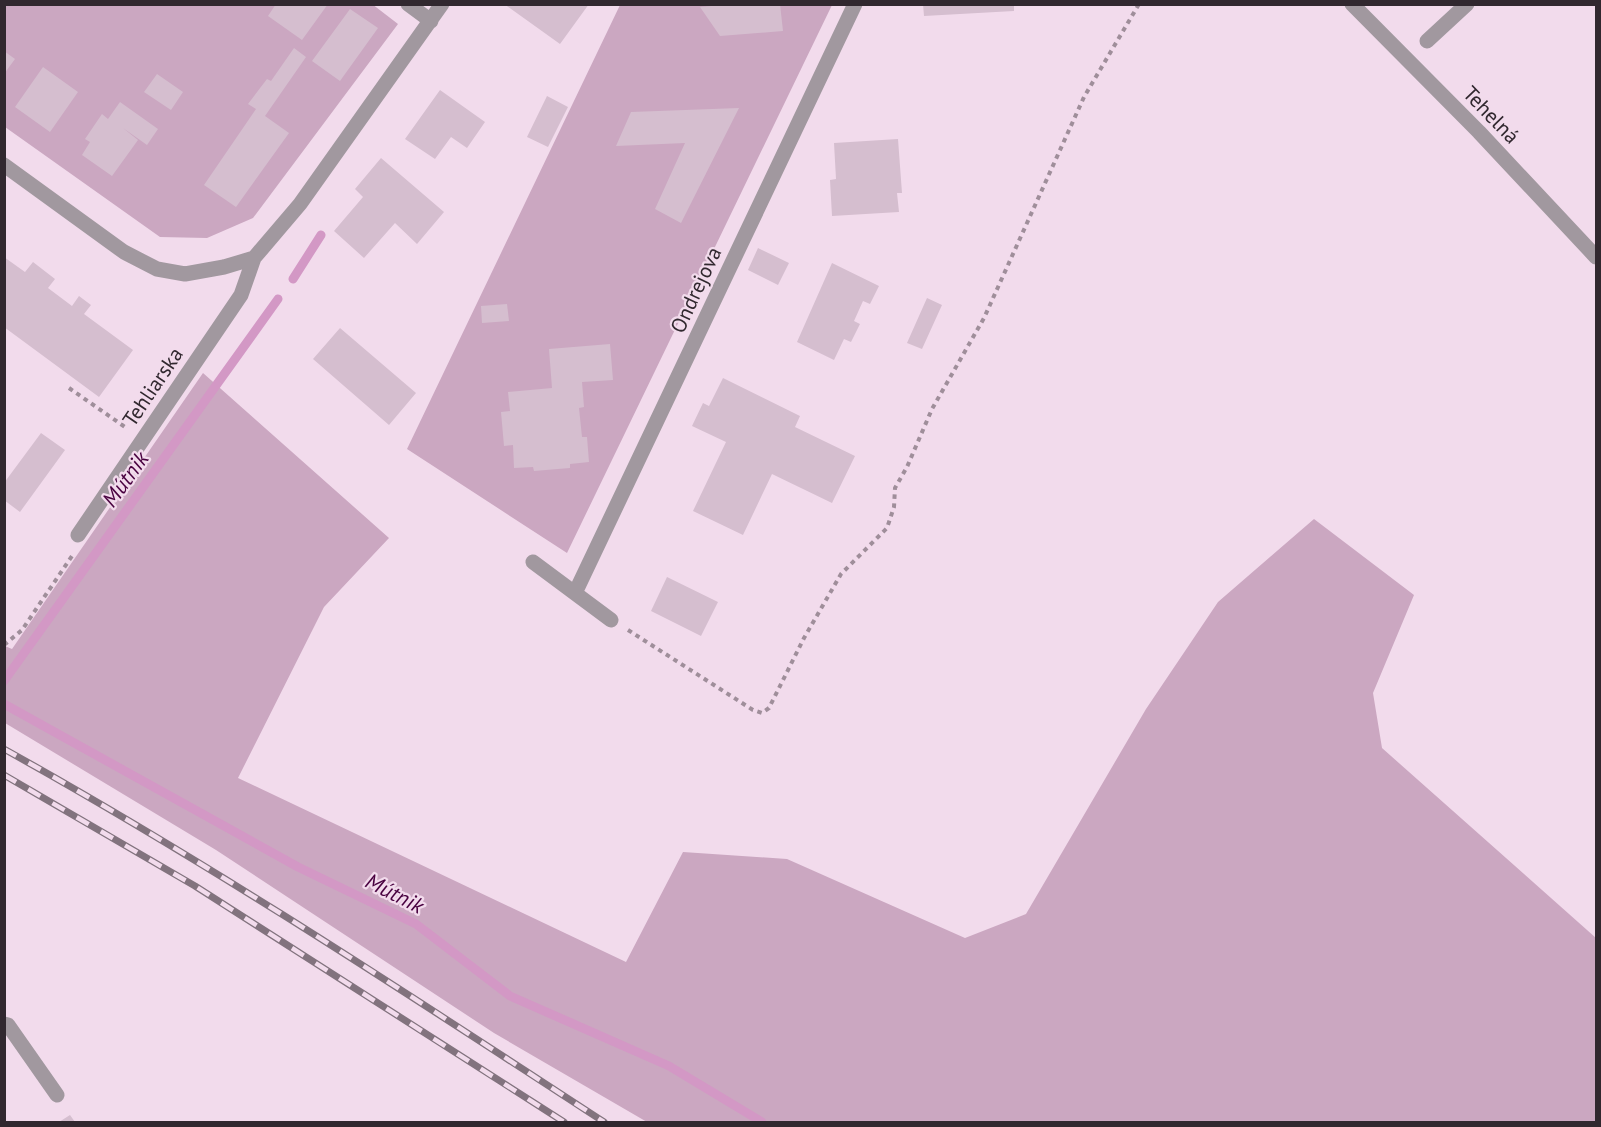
<svg xmlns="http://www.w3.org/2000/svg" width="1601" height="1127" font-family="'PT Sans',sans-serif">
<rect width="100%" height="100%" fill="#f2dbec"/>
<path fill="#cba7c1" d="M 372,4 L 398,24 L 253,218 L 207,238 L 160,237 L 5,127 L 5,5 Z
M 620,5 L 832,5 L 567,553 L 407,449 Z
M 203,373 L 389,538 L 324,607 L 238,778 L 626,962 L 683,852 L 787,859 L 965,938 L 1026,914 L 1146,709 L 1218,602 L 1314,519 L 1414,595 L 1373,693 L 1382,748 L 1596,938 L 1596,1122 L 647,1122 L 494,1033 L 216,850 L 5,723 L 5,646 L 12,649 Z"/>
<g fill="none" stroke-linecap="round" stroke-linejoin="round">
<path stroke="#d398c5" stroke-width="9" d="M 293,279 L 321,235
M 4,681 L 278,299
M 4,704 L 298,867 L 416,924 L 510,996 L 669,1066 L 762,1122"/>
</g>
<path fill="#d5becf" d="M 276,4 L 328,4 L 302,40 L 268,16 Z
M 504,4 L 589,4 L 560,44 Z
M 734,4 L 780,4 L 783,31 L 720,36 L 700,7 Z
M 923,4 L 1014,4 L 1014,11 L 924,16 Z
M 350,9 L 378,28 L 340,81 L 312,61 Z
M 294,48 L 306,57 L 265,116 L 289,133 L 236,207 L 204,185 L 256,109 L 248,104 L 267,79 L 271,81 Z
M 4,51 L 15,59 L 4,74 Z
M 43,67 L 78,92 L 50,132 L 15,107 Z
M 157,74 L 183,92 L 171,110 L 144,92 Z
M 440,90 L 485,122 L 467,148 L 451,137 L 435,159 L 405,139 Z
M 547,96 L 568,107 L 548,147 L 527,137 Z
M 120,102 L 158,129 L 147,145 L 123,128 L 138,140 L 112,176 L 82,155 L 90,142 L 85,139 L 102,114 L 108,119 Z
M 739,108 L 681,223 L 655,209 L 685,143 L 616,146 L 631,112 Z
M 898,139 L 902,193 L 897,193 L 899,212 L 832,216 L 830,180 L 836,179 L 834,143 Z
M 381,158 L 444,212 L 417,244 L 395,223 L 364,258 L 334,231 L 363,197 L 355,189 Z
M 758,248 L 789,263 L 778,285 L 748,270 Z
M 4,257 L 25,272 L 33,262 L 55,279 L 48,288 L 72,306 L 79,296 L 91,305 L 84,314 L 133,350 L 99,397 L 4,327 Z
M 832,263 L 879,286 L 870,304 L 863,301 L 854,321 L 860,324 L 851,342 L 844,339 L 834,360 L 797,342 Z
M 927,298 L 942,305 L 922,349 L 907,343 Z
M 507,304 L 509,321 L 482,323 L 481,306 Z
M 340,328 L 416,393 L 389,425 L 313,359 Z
M 610,344 L 613,380 L 582,382 L 584,407 L 579,408 L 582,437 L 587,437 L 589,462 L 570,464 L 570,468 L 534,471 L 533,467 L 514,468 L 513,445 L 504,446 L 501,412 L 510,411 L 508,392 L 552,388 L 549,349 Z
M 723,378 L 800,416 L 795,427 L 855,456 L 832,503 L 772,474 L 743,535 L 693,511 L 726,442 L 692,426 L 703,403 L 709,406 Z
M 41,433 L 65,450 L 20,512 L 4,500 L 4,483 Z
M 667,577 L 718,602 L 701,636 L 651,611 Z
M 70,1115 L 75,1122 L 59,1122 Z"/>
<g fill="none" stroke-linecap="round" stroke-linejoin="round">
<path stroke="#9f8e9a" stroke-width="4" stroke-dasharray="4.5 4.5" stroke-linecap="butt" d="M 69,388 L 125,427
M 628,630 L 753,710 L 762,713 L 769,708 L 804,638 L 841,574 L 887,528 L 894,507 L 895,488 L 907,467 L 932,409 L 984,318 L 1084,97 L 1139,4
M 4,645 L 22,630 L 72,556"/>
<path stroke="#a1989f" stroke-width="15" d="M 408,4 L 431,21
M 1352,4 L 1479,132 L 1596,257
M 1427,41 L 1467,4
M 4,165 L 124,252 L 157,269 L 185,274 L 224,267 L 254,258 L 300,204 L 442,4
M 78,535 L 241,295 L 254,258
M 533,562 L 611,620
M 575,593 L 855,4
M 4,1024 L 8,1025 L 57,1095"/>
<g stroke="#82737e" stroke-width="7">
<path id="rail" d="M 4,749 C 211,864 406,993 604,1122
M 4,775 L 195,886 L 564,1122"/>
</g>
<use href="#rail" stroke="#f2dbec" stroke-width="4.5" stroke-dasharray="14" stroke-linecap="butt"/>
</g>
<g text-anchor="middle" stroke-width="4.5" stroke-linejoin="round" paint-order="stroke">
<g font-size="21" fill="#31282f" stroke="#f2dbec">
<text transform="translate(1491 115) rotate(46)" y="7">Tehelná</text>
<text transform="translate(696 290) rotate(-65)" y="7">Ondrejova</text>
<text transform="translate(153 387) rotate(-56)" y="7">Tehliarska</text>
</g>
<g font-size="22" font-style="italic" fill="#490240" stroke="#f2dbec">
<text transform="translate(125 479) rotate(-54)" y="8">Mútnik</text>
<text transform="translate(395 893) rotate(27)" y="8">Mútnik</text>
</g>
</g>
<rect width="1601" height="1127" fill="none" stroke="#31282f" stroke-width="12"/>
</svg>
